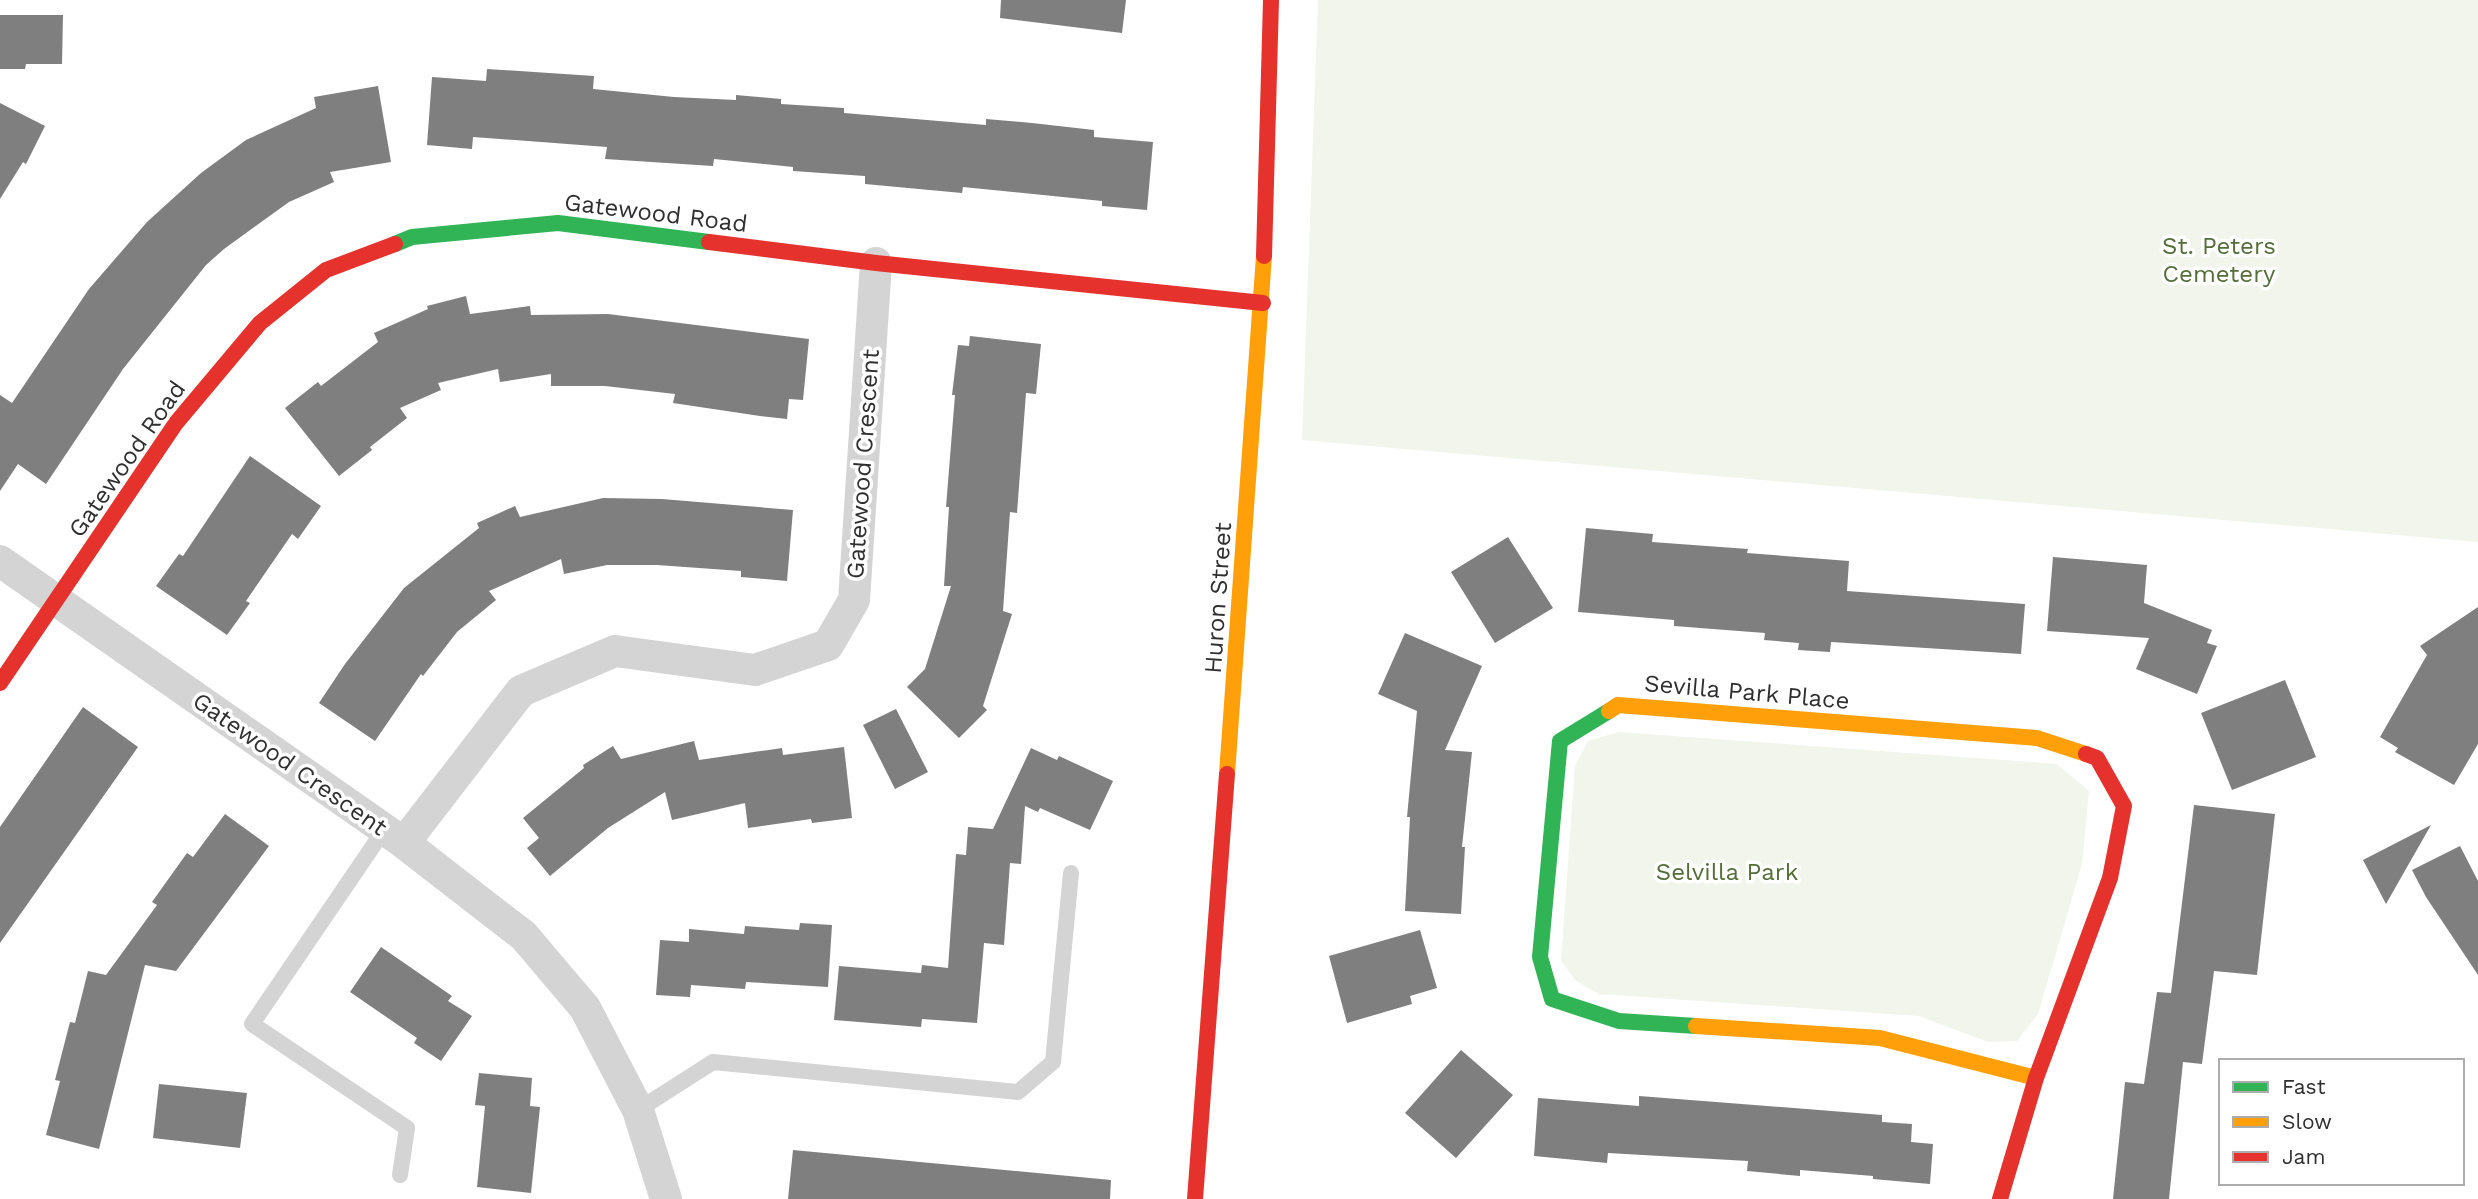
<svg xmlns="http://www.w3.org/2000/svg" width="2478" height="1199" font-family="'Work Sans',sans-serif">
<rect width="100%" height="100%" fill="#fff"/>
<path fill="#f1f5ec" d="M 1318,0 L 2478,0 L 2478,542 L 1302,440 Z
M 1619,732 L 2057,764 L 2089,791 L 2082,864 L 2038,1014 L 2017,1041 L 1988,1042 L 1919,1016 L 1599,994 L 1576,981 L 1561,961 L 1575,766 L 1588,741 Z"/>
<path fill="#7f7f7f" d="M 1001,0 L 1126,0 L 1122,33 L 1000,18 Z
M 0,15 L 63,15 L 62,64 L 26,64 L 25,69 L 0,69 Z
M 487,69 L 594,76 L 593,89 L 674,97 L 736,100 L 736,95 L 781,99 L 781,104 L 844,108 L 844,113 L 986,125 L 986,119 L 1032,123 L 1094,130 L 1094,137 L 1153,142 L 1147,210 L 1102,206 L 1102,201 L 963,187 L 962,193 L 865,184 L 865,176 L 793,171 L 793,167 L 714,159 L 713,166 L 605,159 L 607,147 L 473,137 L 472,149 L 427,145 L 432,77 L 486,81 Z
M 378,86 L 391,162 L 330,172 L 334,182 L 289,202 L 224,249 L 206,265 L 123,369 L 46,484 L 18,464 L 0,491 L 0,395 L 12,403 L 89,289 L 147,222 L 201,173 L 246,140 L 316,108 L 314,97 Z
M 0,103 L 45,126 L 26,164 L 23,162 L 0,199 Z
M 466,296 L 470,314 L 530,306 L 531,315 L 608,314 L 809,339 L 803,400 L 789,399 L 787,419 L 760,416 L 673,403 L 675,394 L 605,386 L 551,386 L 551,374 L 500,382 L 498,369 L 438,383 L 441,390 L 400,408 L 407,418 L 370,447 L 372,450 L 339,476 L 285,408 L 318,382 L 321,386 L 378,342 L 374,333 L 428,309 L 427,306 Z
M 970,336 L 1041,344 L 1036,394 L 1026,393 L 1017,513 L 1010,512 L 1003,611 L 1012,614 L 983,706 L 987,710 L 959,738 L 907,687 L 925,669 L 951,586 L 944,586 L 949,507 L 946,507 L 955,395 L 952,395 L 958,345 L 969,346 Z
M 250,456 L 321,506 L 298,539 L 292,534 L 246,601 L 250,603 L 227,635 L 156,586 L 179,554 L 183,556 Z
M 603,498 L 662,499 L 793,510 L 787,581 L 741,577 L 741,571 L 657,565 L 607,565 L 564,574 L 561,559 L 489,591 L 496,600 L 457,632 L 423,676 L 421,674 L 375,741 L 319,703 L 345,664 L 404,588 L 479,528 L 477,523 L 515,506 L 520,517 Z
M 1586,528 L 1653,534 L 1652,542 L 1748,549 L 1747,553 L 1849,561 L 1847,591 L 2025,604 L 2021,654 L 1831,642 L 1830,652 L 1798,650 L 1799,643 L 1764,640 L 1765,633 L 1674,626 L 1674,620 L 1578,612 Z
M 1508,537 L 1553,608 L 1495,643 L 1451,572 Z
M 2053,557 L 2147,565 L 2144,603 L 2212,630 L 2207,643 L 2217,646 L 2197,694 L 2136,669 L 2149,638 L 2047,631 Z
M 2478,607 L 2478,744 L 2454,785 L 2395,752 L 2398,748 L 2380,737 L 2427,655 L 2420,646 Z
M 1405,633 L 1482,666 L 1445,750 L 1472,752 L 1462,847 L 1465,847 L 1461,914 L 1405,911 L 1410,817 L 1407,817 L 1417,711 L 1378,694 Z
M 2285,680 L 2316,757 L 2232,790 L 2201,713 Z
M 83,707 L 138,747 L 0,943 L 0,827 Z
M 896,709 L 928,772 L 895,789 L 863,725 Z
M 694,741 L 699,760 L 782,748 L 783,755 L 844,747 L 852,818 L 812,823 L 811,819 L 748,828 L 745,803 L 672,820 L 665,792 L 608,828 L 550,876 L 527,848 L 539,838 L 523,818 L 584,768 L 583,765 L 613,746 L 621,759 Z
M 1031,748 L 1057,760 L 1059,756 L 1113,781 L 1090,830 L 1040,808 L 1038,812 L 1025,806 L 1021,864 L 1010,863 L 1004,945 L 984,943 L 977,1023 L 922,1019 L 921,1027 L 834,1020 L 839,966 L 921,973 L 922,965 L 948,968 L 956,854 L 966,855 L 968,827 L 993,829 Z
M 2194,805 L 2275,814 L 2257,975 L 2214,971 L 2202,1064 L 2183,1062 L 2169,1199 L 2113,1199 L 2125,1082 L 2144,1084 L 2157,992 L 2171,993 Z
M 225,814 L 269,846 L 176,971 L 145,965 L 99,1149 L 46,1135 L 60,1081 L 55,1080 L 70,1022 L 75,1023 L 88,971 L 106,975 L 157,905 L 152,902 L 187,853 L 193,857 Z
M 2431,825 L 2386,904 L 2363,860 Z
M 2460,846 L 2478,881 L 2478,975 L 2426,897 L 2412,870 Z
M 800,923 L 832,925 L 828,987 L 746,982 L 745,989 L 691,985 L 690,997 L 656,995 L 660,940 L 689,942 L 689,929 L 744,934 L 745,926 L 799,930 Z
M 1420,930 L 1437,988 L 1410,996 L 1412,1004 L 1347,1023 L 1329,956 Z
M 381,947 L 452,996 L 448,1001 L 472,1016 L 441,1061 L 414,1043 L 417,1038 L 350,992 Z
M 1461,1050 L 1513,1095 L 1456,1158 L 1405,1113 Z
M 479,1073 L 532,1078 L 530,1106 L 540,1107 L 531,1193 L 477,1187 L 485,1106 L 475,1105 Z
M 159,1084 L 247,1093 L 240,1148 L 153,1138 Z
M 1639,1096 L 1882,1115 L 1882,1122 L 1912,1124 L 1911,1142 L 1933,1144 L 1930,1184 L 1873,1179 L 1873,1176 L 1800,1170 L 1800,1176 L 1747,1171 L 1748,1161 L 1608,1153 L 1607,1163 L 1534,1156 L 1538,1098 L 1639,1106 Z
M 793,1150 L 1111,1180 L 1110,1199 L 788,1199 Z"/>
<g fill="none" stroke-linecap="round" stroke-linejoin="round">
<path stroke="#d4d4d4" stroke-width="16" d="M 384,830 L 252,1024 L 407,1128 L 400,1175
M 638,1110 L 713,1062 L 1018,1092 L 1053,1062 L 1071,873"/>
<path stroke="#d4d4d4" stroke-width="32" d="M 0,561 L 404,843 L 521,691 L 615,651 L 755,670 L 828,645 L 854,600 L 876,263
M 404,843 L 524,936 L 585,1008 L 638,1110 L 666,1199"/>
<path stroke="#30b455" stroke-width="16" d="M 395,244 L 412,237 L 558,223 L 709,242
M 1609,711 L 1560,741 L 1540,957 L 1552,999 L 1619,1021 L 1696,1026"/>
<path stroke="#ff9f0a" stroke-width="16" d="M 1609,711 L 1618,705 L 2037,738 L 2086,754
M 1227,774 L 1264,256
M 1696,1026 L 1880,1038 L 2036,1078"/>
<path stroke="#e5322d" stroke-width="16" d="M 709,242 L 876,263 L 1263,303
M 1264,256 L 1271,0
M 0,683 L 176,423 L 260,323 L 326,270 L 395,244
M 1195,1199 L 1227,774
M 2000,1199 L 2036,1078 L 2110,878 L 2124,806 L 2097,758 L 2086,754"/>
</g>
<g text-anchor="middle" stroke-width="7" stroke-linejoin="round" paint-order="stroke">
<g font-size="24" fill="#2f2f2f" stroke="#fff">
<text transform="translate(656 213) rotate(7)" y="8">Gatewood Road</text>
<text transform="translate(127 459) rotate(-55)" y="8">Gatewood Road</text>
<text transform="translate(863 464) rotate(-86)" y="8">Gatewood Crescent</text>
<text transform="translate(1218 598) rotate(-86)" y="8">Huron Street</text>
<text transform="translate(1747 692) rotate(5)" y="8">Sevilla Park Place</text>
<text transform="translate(290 764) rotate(35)" y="8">Gatewood Crescent</text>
</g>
<g font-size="24" fill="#546e39" stroke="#fff">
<text x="2219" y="254">St. Peters<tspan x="2219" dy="28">Cemetery</tspan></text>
<text x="1727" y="880">Selvilla Park</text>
</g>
</g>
<rect x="2219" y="1059" width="245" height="126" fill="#ffffff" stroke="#acacac" stroke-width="2"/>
<rect x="2233" y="1082" width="35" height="10" fill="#30b455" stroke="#acacac" stroke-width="2"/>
<text x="2282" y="1094" font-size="21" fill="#2f2f2f">Fast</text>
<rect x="2233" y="1117" width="35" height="10" fill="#ff9f0a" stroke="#acacac" stroke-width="2"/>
<text x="2282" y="1129" font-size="21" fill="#2f2f2f">Slow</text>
<rect x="2233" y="1152" width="35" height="10" fill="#e5322d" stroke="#acacac" stroke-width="2"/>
<text x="2282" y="1164" font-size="21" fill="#2f2f2f">Jam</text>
</svg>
